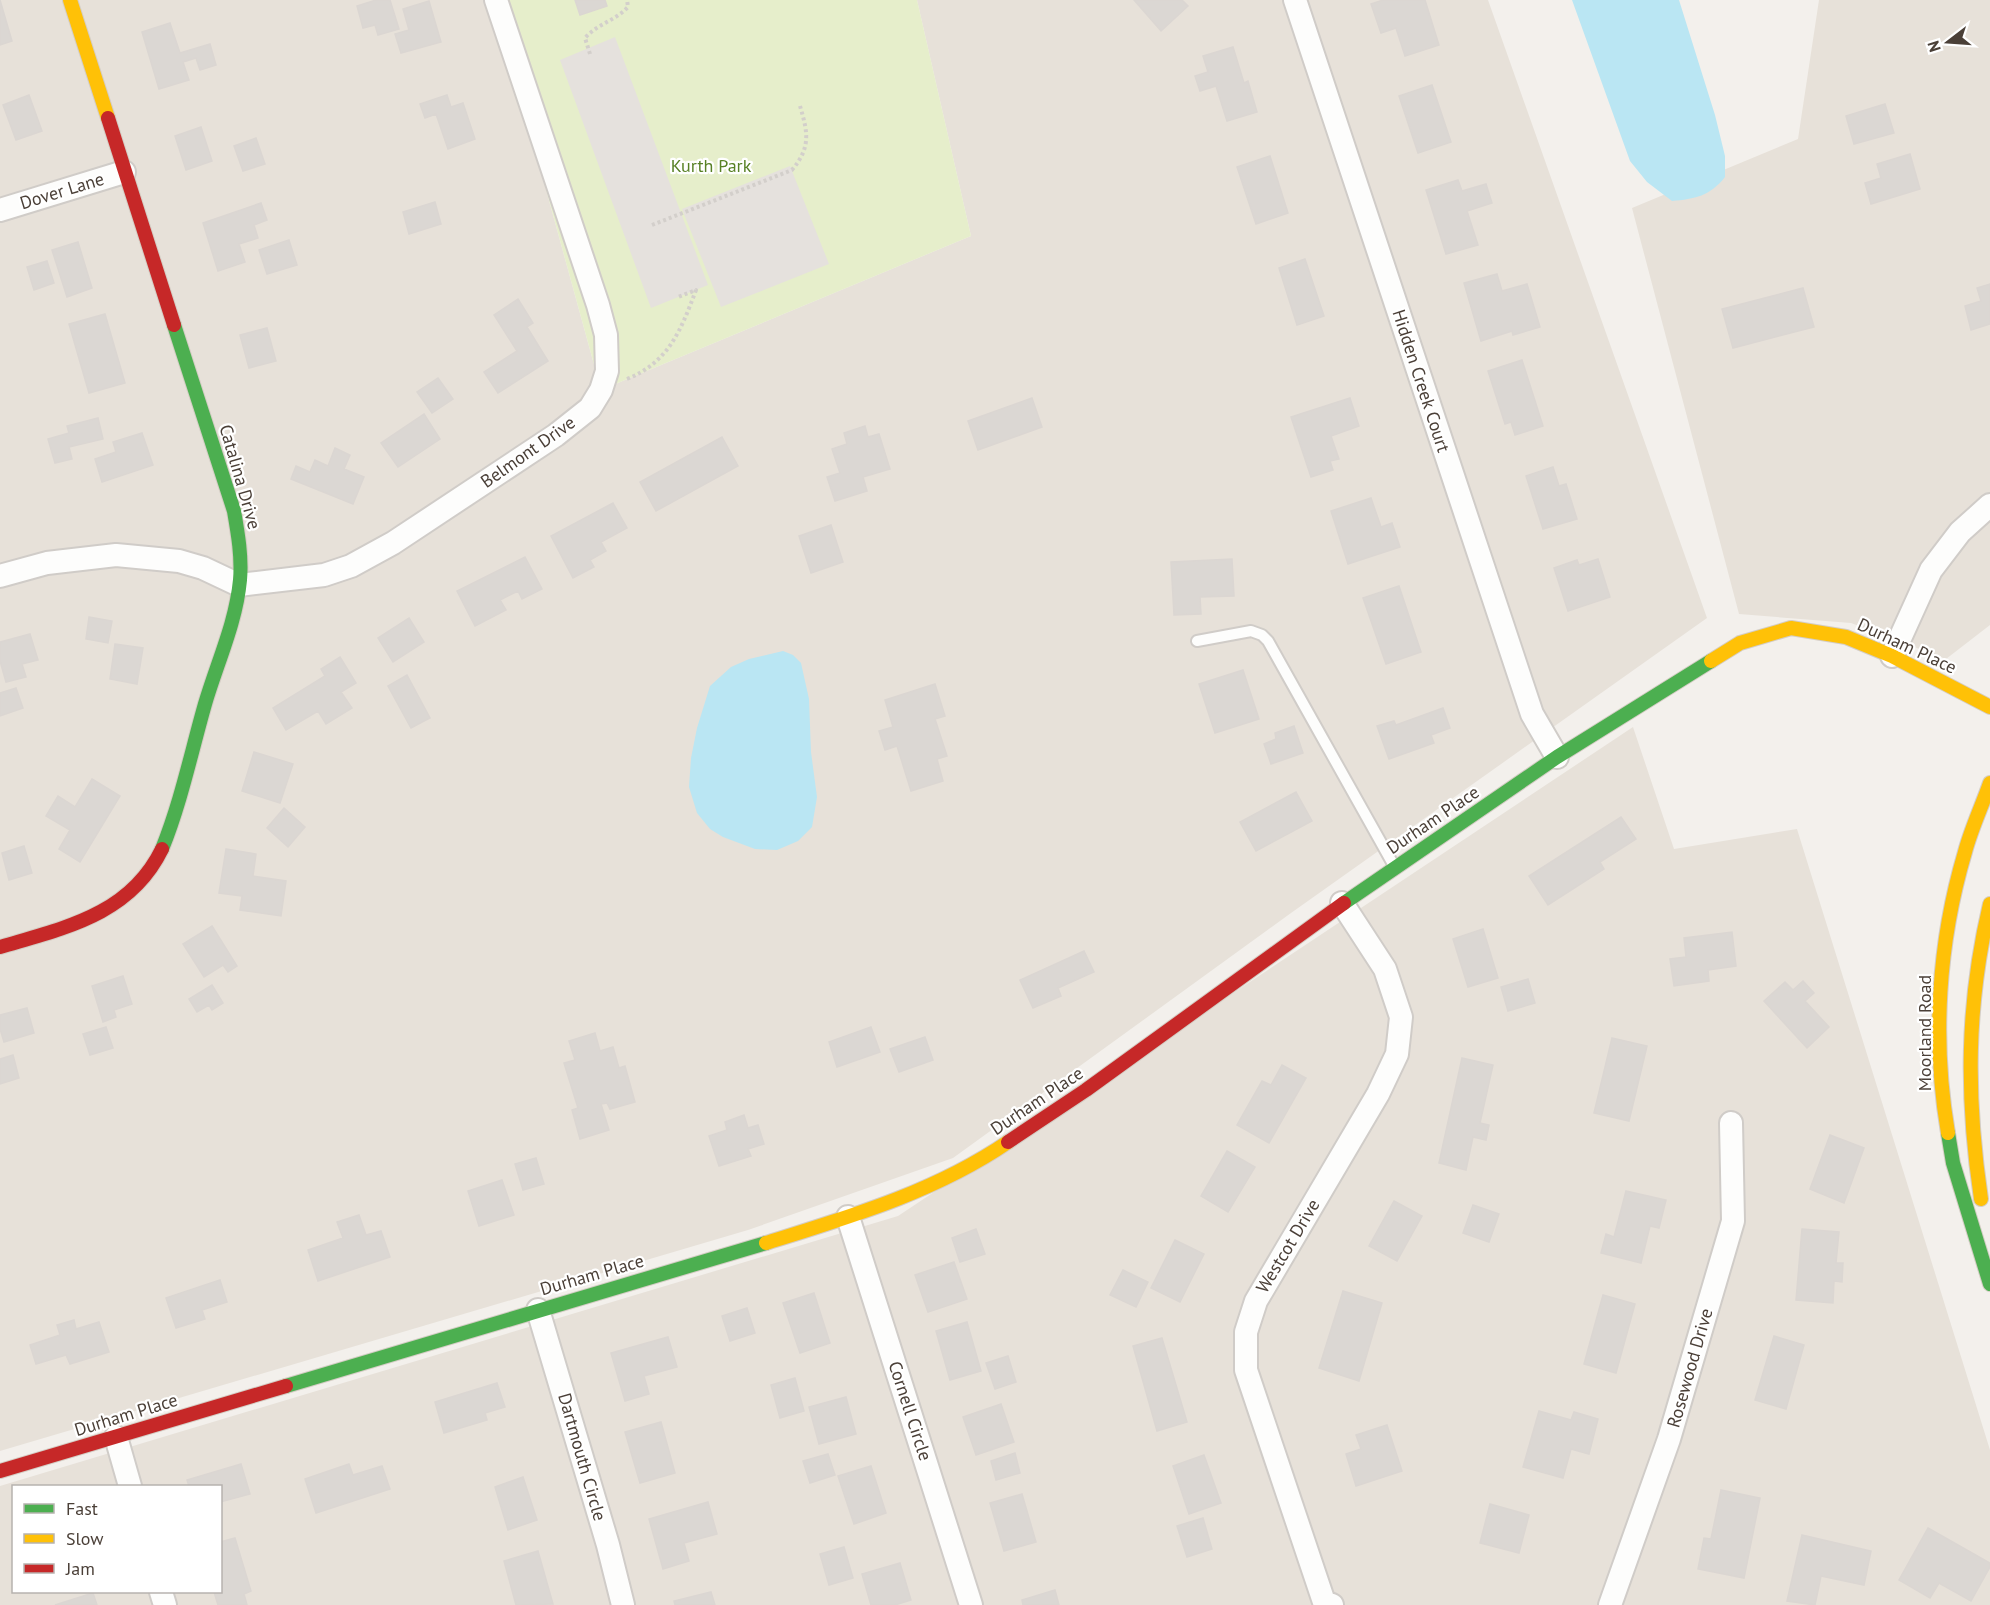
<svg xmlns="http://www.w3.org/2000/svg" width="1990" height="1605" font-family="'PT Sans',sans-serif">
<rect width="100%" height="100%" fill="#f3f0ec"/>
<path fill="#e7e1d9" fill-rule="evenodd" d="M 0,0 L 494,0 L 601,390 L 971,236 L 917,0 L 1488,0 L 1707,618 L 1291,913 L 953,1158 L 748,1230 L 0,1451 Z
M 1819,0 L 1990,0 L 1990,625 L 1946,659 L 1851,623 L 1739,614 L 1632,208 L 1798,139 Z
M 1633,727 L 1674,849 L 1797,829 L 1990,1450 L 1990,1605 L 0,1605 L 0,1486 L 898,1216 ZM 14,1486 L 220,1486 L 220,1592 L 14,1592 Z"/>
<path fill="#e6eecb" d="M 494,0 L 917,0 L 971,236 L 601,390 Z"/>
<path fill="#e5e1dd" d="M 615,37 L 708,285 L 651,308 L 560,60 Z
M 790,166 L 829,264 L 721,307 L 682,209 Z"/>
<path fill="#bae6f3" d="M 1572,0 L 1679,0 L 1715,115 L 1725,156 L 1725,177 C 1710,196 1695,199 1672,201 L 1647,182 L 1630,161 Z
M 783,651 L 793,655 L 801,663 L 809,699 L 811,752 L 817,797 L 812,827 L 798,841 L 777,850 L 755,849 L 723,837 L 710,829 L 697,813 L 689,787 L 691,758 L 697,728 L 710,686 L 731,667 L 749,659 Z"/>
<path fill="#dbd7d3" stroke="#dbd6d2" stroke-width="1.5" d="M 0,0 L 12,41 L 0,45 Z
M 376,0 L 390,0 L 399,29 L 378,35 L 375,25 L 363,28 L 357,6 Z
M 575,0 L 605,0 L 607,6 L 580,15 Z
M 1134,0 L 1182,0 L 1188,6 L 1161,31 Z
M 1383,0 L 1425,0 L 1439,45 L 1405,56 L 1396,28 L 1381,33 L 1371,4 Z
M 429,1 L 441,42 L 401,53 L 395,34 L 409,30 L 403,9 Z
M 170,23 L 180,53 L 210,44 L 216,65 L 200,70 L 196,58 L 183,62 L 189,80 L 159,89 L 142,32 Z
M 1233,47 L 1244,83 L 1248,81 L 1257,112 L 1227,121 L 1216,86 L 1200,91 L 1195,76 L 1208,72 L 1203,56 Z
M 1432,85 L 1451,142 L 1418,153 L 1399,96 Z
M 29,95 L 42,131 L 16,140 L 3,105 Z
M 447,95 L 451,107 L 463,103 L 475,139 L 448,149 L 436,114 L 425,118 L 420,104 Z
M 1885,104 L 1894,133 L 1854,144 L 1846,116 Z
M 201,127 L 212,161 L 186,170 L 175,136 Z
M 256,138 L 265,164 L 243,171 L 234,146 Z
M 1910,154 L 1920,189 L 1871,204 L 1865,183 L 1881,178 L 1877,164 Z
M 1270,156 L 1288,213 L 1256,224 L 1237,167 Z
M 1458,180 L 1462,191 L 1486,184 L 1492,203 L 1467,211 L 1478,245 L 1446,254 L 1426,190 Z
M 435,202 L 441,224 L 409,234 L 403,212 Z
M 261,203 L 267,220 L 254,225 L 258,238 L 239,244 L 245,262 L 218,271 L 203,223 Z
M 289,240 L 297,265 L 267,274 L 259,250 Z
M 78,242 L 92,288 L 67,297 L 52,250 Z
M 1305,259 L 1324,316 L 1297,325 L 1279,268 Z
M 47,261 L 54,283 L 34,290 L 27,267 Z
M 1497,274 L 1502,291 L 1527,284 L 1540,327 L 1513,335 L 1512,331 L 1481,341 L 1464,283 Z
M 1990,284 L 1990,324 L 1971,330 L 1965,306 L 1981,301 L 1977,288 Z
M 1803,288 L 1814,327 L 1733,348 L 1722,309 Z
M 518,299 L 533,323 L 527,327 L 548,361 L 498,393 L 484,372 L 517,351 L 494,315 Z
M 105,314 L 125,383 L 89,393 L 69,324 Z
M 267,328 L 276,361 L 249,368 L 240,335 Z
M 1522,360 L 1543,426 L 1515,435 L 1511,422 L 1505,424 L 1488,371 Z
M 438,378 L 453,399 L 432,413 L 417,392 Z
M 1032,398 L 1042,427 L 978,450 L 968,421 Z
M 1350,398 L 1359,426 L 1331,436 L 1339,459 L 1330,461 L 1333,470 L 1311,477 L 1291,417 Z
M 424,414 L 440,439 L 398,467 L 381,443 Z
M 98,418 L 103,439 L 69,447 L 72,459 L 55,463 L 48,439 L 69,433 L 67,426 Z
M 865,426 L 868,437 L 879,434 L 890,469 L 863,477 L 867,491 L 835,501 L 827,477 L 840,473 L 832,449 L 847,444 L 844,433 Z
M 142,433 L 153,465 L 102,482 L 95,459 L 116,452 L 113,442 Z
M 722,437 L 738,466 L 656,511 L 640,482 Z
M 335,448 L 350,455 L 344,469 L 364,477 L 353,504 L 291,479 L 296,466 L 310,472 L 315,460 L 328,466 Z
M 1553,467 L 1559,486 L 1566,484 L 1577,519 L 1543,529 L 1526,476 Z
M 1371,498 L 1381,527 L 1392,523 L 1400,547 L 1348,564 L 1331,511 Z
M 613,503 L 627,528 L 601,542 L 606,551 L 590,560 L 594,567 L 573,578 L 551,536 Z
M 831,525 L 843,562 L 811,573 L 799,536 Z
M 525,557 L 542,589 L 522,599 L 518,591 L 500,600 L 506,610 L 475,626 L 457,591 Z
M 1232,559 L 1234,596 L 1200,597 L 1201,614 L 1174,615 L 1171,562 Z
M 1598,559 L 1610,597 L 1568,611 L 1554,568 L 1577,560 L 1579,565 Z
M 1399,586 L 1421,652 L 1386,664 L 1363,598 Z
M 89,617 L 112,621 L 108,643 L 86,639 Z
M 409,618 L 424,642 L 393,662 L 378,638 Z
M 30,634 L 38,660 L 22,664 L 26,677 L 6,682 L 0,661 L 0,642 Z
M 115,644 L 143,648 L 137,684 L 110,679 Z
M 340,657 L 356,683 L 341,692 L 352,708 L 326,724 L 318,711 L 286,730 L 273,708 L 325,676 L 321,669 Z
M 1243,670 L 1259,719 L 1215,733 L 1199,684 Z
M 407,675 L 430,718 L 411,728 L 388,686 Z
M 935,684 L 945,716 L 935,719 L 947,756 L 937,759 L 943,781 L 911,791 L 897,746 L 885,750 L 879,731 L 893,727 L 885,700 Z
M 16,688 L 23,708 L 0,716 L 0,693 Z
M 1443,708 L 1450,728 L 1431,735 L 1434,743 L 1389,759 L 1377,726 L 1394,721 L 1396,725 Z
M 1294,726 L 1303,753 L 1271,764 L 1264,744 L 1276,739 L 1275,733 Z
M 254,752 L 293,764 L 280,803 L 242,791 Z
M 92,779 L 120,796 L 80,862 L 59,849 L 70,830 L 46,816 L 58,796 L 75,807 Z
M 1296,792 L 1312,821 L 1256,851 L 1240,822 Z
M 284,808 L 305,827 L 288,847 L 267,828 Z
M 1621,817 L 1636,839 L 1600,862 L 1604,869 L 1548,905 L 1529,876 Z
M 24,846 L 32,873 L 9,880 L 2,853 Z
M 226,849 L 256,854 L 253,876 L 286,881 L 281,916 L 240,910 L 242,896 L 219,893 Z
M 212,926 L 237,966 L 228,972 L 223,965 L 204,977 L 183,944 Z
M 1483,929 L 1498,978 L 1468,987 L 1453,939 Z
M 1732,932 L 1736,966 L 1708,970 L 1709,981 L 1674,986 L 1670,959 L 1686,957 L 1684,938 Z
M 1084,951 L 1094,972 L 1058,988 L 1061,996 L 1033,1008 L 1020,980 Z
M 123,976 L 132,1004 L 114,1010 L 116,1017 L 103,1022 L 92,986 Z
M 1528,979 L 1535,1003 L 1508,1011 L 1501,987 Z
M 1803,981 L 1814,993 L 1805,1001 L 1829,1027 L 1807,1048 L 1764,1001 L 1785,982 L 1793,990 Z
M 212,985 L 223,1003 L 212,1010 L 209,1005 L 197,1012 L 189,999 Z
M 27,1008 L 34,1033 L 4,1042 L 0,1029 L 0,1015 Z
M 106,1027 L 113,1048 L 90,1055 L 83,1034 Z
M 871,1027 L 880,1052 L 837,1067 L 829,1042 Z
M 595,1033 L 600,1051 L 613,1047 L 619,1068 L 625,1066 L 635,1102 L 610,1109 L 607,1103 L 601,1104 L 609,1130 L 580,1139 L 572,1110 L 578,1108 L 564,1063 L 575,1060 L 569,1041 Z
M 925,1037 L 933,1060 L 899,1072 L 890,1049 Z
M 1612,1038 L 1647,1046 L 1629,1121 L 1594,1113 Z
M 13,1055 L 19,1078 L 0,1084 L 0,1059 Z
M 1462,1058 L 1493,1065 L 1480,1123 L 1489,1125 L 1486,1140 L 1473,1137 L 1466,1170 L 1439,1163 Z
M 1282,1065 L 1306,1078 L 1269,1143 L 1237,1125 L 1262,1081 L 1271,1085 Z
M 744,1115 L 748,1128 L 758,1125 L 764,1144 L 748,1149 L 751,1156 L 719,1166 L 709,1136 L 727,1130 L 725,1122 Z
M 1830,1135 L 1864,1148 L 1844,1203 L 1810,1189 Z
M 1227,1151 L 1255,1167 L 1228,1212 L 1201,1196 Z
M 536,1158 L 544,1184 L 523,1190 L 515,1164 Z
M 502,1180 L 514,1215 L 479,1226 L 468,1191 Z
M 1626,1191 L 1666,1200 L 1659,1228 L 1650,1226 L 1641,1263 L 1601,1253 L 1606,1234 L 1614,1237 Z
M 1394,1201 L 1422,1216 L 1397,1261 L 1369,1246 Z
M 1473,1205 L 1499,1214 L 1489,1242 L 1463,1233 Z
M 359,1215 L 366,1235 L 381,1231 L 390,1257 L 318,1281 L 308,1250 L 343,1238 L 337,1222 Z
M 976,1229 L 985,1254 L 960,1262 L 952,1238 Z
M 1802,1229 L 1839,1232 L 1836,1263 L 1843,1263 L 1842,1282 L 1834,1281 L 1833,1303 L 1796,1300 Z
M 1175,1240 L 1204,1254 L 1180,1302 L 1151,1288 Z
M 954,1262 L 967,1299 L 928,1312 L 915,1275 Z
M 1123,1270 L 1148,1282 L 1136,1307 L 1110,1295 Z
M 220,1280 L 227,1302 L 202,1310 L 205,1319 L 176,1328 L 166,1298 Z
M 1343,1291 L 1382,1303 L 1359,1381 L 1319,1368 Z
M 814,1293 L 830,1343 L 800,1353 L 783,1303 Z
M 1603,1295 L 1635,1304 L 1616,1373 L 1584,1364 Z
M 747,1308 L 755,1333 L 730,1341 L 722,1316 Z
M 74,1320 L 76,1329 L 99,1322 L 109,1352 L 70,1364 L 66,1355 L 36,1364 L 30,1345 L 60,1335 L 57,1325 Z
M 967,1322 L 981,1371 L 950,1380 L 936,1331 Z
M 1774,1336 L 1804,1345 L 1786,1409 L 1755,1400 Z
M 668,1337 L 677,1367 L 644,1376 L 649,1394 L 625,1401 L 611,1353 Z
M 1162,1338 L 1187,1422 L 1157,1431 L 1133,1346 Z
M 1008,1356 L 1016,1382 L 995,1389 L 986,1363 Z
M 795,1378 L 804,1411 L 780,1418 L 771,1385 Z
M 497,1383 L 505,1407 L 485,1413 L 487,1420 L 444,1433 L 435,1402 Z
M 846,1397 L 856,1434 L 819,1444 L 809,1407 Z
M 1001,1404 L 1014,1442 L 976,1455 L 963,1417 Z
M 1539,1411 L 1571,1420 L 1574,1412 L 1598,1419 L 1589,1454 L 1571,1449 L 1563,1478 L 1523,1467 Z
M 661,1422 L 675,1473 L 640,1483 L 625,1432 Z
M 1387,1425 L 1402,1471 L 1356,1486 L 1346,1454 L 1361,1449 L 1356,1435 Z
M 1015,1453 L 1020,1473 L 996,1480 L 991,1461 Z
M 828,1454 L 835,1475 L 810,1483 L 803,1461 Z
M 1204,1455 L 1221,1503 L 1189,1514 L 1173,1466 Z
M 241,1464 L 250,1494 L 220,1502 L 220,1486 L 189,1486 L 187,1480 Z
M 349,1464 L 353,1475 L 382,1466 L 390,1489 L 316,1513 L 305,1479 Z
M 871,1466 L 886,1513 L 854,1524 L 838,1476 Z
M 523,1477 L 537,1520 L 508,1530 L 495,1487 Z
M 1721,1490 L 1760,1498 L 1744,1578 L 1698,1569 L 1704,1538 L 1711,1539 Z
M 1022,1494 L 1036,1542 L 1004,1551 L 990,1503 Z
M 708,1502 L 717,1534 L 684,1543 L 689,1561 L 663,1569 L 649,1519 Z
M 1490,1504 L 1529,1515 L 1519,1553 L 1480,1543 Z
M 1203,1518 L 1212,1549 L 1187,1557 L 1177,1526 Z
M 1928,1528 L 1990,1563 L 1990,1567 L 1971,1601 L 1939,1583 L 1930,1598 L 1899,1580 Z
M 1802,1535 L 1871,1551 L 1864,1585 L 1821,1576 L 1815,1605 L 1787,1601 Z
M 235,1538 L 251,1591 L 244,1594 L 247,1605 L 218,1605 L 214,1592 L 220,1592 L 220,1542 Z
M 844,1547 L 853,1578 L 829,1585 L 820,1554 Z
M 538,1551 L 553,1604 L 516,1605 L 504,1561 Z
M 900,1563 L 911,1600 L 895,1605 L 871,1605 L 862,1574 Z
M 1055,1590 L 1059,1605 L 1023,1605 L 1022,1600 Z
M 711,1592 L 715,1605 L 675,1605 L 674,1601 Z
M 93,1593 L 97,1605 L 55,1605 Z"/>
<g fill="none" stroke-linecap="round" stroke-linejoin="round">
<g stroke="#d0ccc8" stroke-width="14">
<path id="lane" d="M 1197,641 L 1251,631 L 1262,635 L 1268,641 L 1393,864"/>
</g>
<g stroke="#d0ccc8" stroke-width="26">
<path id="street" d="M 1295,0 L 1532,714 L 1557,757
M 0,210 L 124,172
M 0,576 L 47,563 L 116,555 L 179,561 L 203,568 L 239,585 L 324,575 L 351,566 L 393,543 L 556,435 L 590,408 L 601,390 L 607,371 L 606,335 L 598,305 L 496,0
M 1892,656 L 1931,570 L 1960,532 L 1990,505
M 848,1217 L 971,1605
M 538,1310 L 608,1545 L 623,1605
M 116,1437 L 130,1486
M 161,1592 L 165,1605
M 1332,1605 L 1324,1602 L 1246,1370 L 1246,1332 L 1256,1301 L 1378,1094 L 1397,1054 L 1401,1017 L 1385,969 L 1342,903
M 1610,1605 L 1669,1439 L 1733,1221 L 1731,1123"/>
</g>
<g stroke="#d4cdc4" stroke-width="16">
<path id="fast" d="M 162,849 C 181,802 191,753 205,704 C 217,663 236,623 240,580 C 242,557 238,534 234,511 L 174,325
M 1344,903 L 1557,757 L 1711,661
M 1948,1133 L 1953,1163 L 1990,1284
M 286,1386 L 766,1243"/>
</g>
<g stroke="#d4cdc4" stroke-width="16">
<path id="slow" d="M 70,0 L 108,118
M 1711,661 L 1740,643 L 1791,628 L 1846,637 L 1892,656 L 1990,707
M 1948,1133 C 1932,1040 1938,943 1965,852 C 1971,829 1982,806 1990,783
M 1981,1199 C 1966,1097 1966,1005 1990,904
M 766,1243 C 849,1217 935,1192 1008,1142"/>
</g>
<g stroke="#d4cdc4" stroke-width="16">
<path id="jam" d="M 108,118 L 174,325
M 0,947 C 64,928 130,915 162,849
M 1008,1142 L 1086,1090 L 1344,903
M 0,1471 L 286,1386"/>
</g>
<path stroke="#d3cfcb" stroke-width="4" stroke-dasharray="3 3" stroke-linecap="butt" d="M 590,54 L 585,38 C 597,24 615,21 628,7 L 627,0
M 652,225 L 792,170 C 811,147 808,133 800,106
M 627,379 C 669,362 681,330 696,290 L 678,297"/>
<use href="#lane" stroke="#fdfdfc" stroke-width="10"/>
<use href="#street" stroke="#fdfdfc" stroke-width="22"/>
<use href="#fast" stroke="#4caf50" stroke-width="14"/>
<use href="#slow" stroke="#ffc107" stroke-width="14"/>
<use href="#jam" stroke="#c62828" stroke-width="14"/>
</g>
<g text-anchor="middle" stroke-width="4.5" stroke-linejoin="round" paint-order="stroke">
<g font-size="18" fill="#588125" stroke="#fff">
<text x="711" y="172">Kurth Park</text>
</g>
<g font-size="18" fill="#4a3f37" stroke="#fff">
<text transform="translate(62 191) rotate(-17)" y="6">Dover Lane</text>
<text transform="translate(1421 381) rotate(72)" y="6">Hidden Creek Court</text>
<text transform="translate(528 452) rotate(-35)" y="6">Belmont Drive</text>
<text transform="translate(240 477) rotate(74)" y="6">Catalina Drive</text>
<text transform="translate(1907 646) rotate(25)" y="6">Durham Place</text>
<text transform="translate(1433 820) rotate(-34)" y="6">Durham Place</text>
<text transform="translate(1925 1033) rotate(-90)" y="6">Moorland Road</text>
<text transform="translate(1037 1101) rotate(-34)" y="6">Durham Place</text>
<text transform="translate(1288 1246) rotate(-59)" y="6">Westcot Drive</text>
<text transform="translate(592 1275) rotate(-16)" y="6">Durham Place</text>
<text transform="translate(1690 1368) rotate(-74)" y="6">Rosewood Drive</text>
<text transform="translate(910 1411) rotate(72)" y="6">Cornell Circle</text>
<text transform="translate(126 1415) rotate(-17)" y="6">Durham Place</text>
<text transform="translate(582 1457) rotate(74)" y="6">Dartmouth Circle</text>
</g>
</g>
<rect x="12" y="1485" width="210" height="108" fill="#ffffff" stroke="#b7b2af" stroke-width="1.5"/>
<rect x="24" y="1504" width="30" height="9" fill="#4caf50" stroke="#b7b2af" stroke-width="1.5"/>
<text x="66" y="1515" font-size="18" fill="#4a3f37">Fast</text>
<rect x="24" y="1534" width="30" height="9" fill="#ffc107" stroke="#b7b2af" stroke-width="1.5"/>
<text x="66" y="1545" font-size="18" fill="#4a3f37">Slow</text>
<rect x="24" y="1564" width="30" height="9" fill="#c62828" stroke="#b7b2af" stroke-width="1.5"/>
<text x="66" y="1575" font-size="18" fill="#4a3f37">Jam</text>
<g transform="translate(1948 42) rotate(253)" stroke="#ffffff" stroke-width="4.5" paint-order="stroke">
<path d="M0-4.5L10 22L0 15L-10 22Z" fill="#4a3f37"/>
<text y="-9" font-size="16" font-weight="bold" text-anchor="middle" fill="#4a3f37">N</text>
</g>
</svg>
